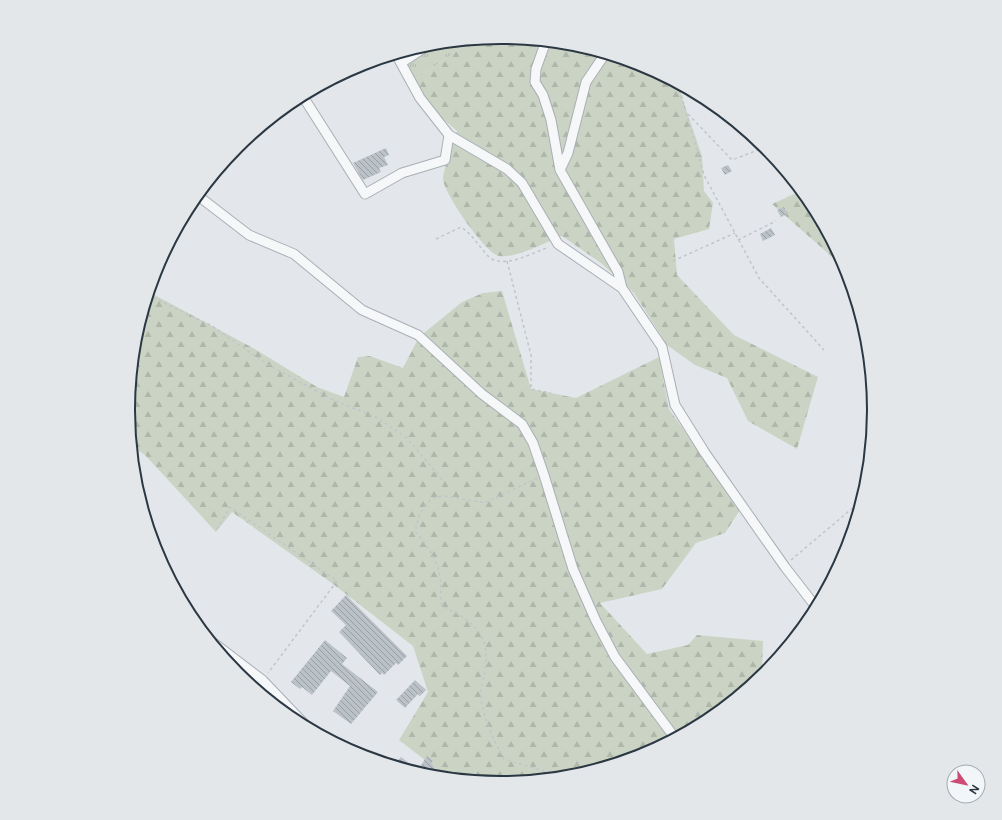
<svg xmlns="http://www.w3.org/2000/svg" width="1002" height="820" font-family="'Public Sans',sans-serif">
<defs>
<pattern id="grass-tufts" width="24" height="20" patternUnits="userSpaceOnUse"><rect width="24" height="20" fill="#cbd4c4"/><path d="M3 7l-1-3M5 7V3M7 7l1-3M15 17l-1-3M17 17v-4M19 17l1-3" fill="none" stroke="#aeb7aa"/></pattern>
<pattern id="forest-firs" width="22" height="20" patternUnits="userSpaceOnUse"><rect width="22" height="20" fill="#cbd4c4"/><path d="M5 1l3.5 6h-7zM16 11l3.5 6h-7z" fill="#aeb7aa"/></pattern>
<pattern id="building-back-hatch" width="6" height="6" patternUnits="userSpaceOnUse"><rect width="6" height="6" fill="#bac2c8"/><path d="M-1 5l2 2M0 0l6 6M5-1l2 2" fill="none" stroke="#979fa4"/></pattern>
</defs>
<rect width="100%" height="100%" fill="#e3e7eb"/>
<path fill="url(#grass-tufts)" d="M 473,40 L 415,80 L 399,53 L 428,44 Z"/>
<path fill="url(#forest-firs)" d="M 501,37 L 574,44 L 644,65 L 677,83 L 702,156 L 704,191 L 713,203 L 709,229 L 674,239 L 677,275 L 734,335 L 818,377 L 797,449 L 748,421 L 727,378 L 695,365 L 667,345 L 634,293 L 601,263 L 562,236 C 547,242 514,259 499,256 C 485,253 442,191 443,178 C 445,164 453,145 457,131 L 436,113 L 415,80 L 473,40 Z
M 801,191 L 811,203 L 847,270 L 772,204 Z
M 502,291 L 531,389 L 576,398 L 661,356 L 662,373 L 669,409 L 740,510 L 725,533 L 696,543 L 662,589 L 600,603 L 647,654 L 688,645 L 697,635 L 763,641 L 762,671 L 765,673 L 708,720 L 644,755 L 574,776 L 501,783 L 448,778 L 399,740 L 428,692 L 413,646 L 333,584 L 232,512 L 216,532 L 145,455 L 132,446 L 128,410 L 135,337 L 149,292 L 253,348 L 317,387 L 344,397 L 358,357 L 370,356 L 403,368 L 419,337 L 462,302 L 483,293 Z"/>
<path fill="url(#building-back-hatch)" d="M 386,148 L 389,155 L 384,157 L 388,165 L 379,168 L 381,172 L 363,180 L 353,163 Z
M 728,165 L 732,171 L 725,175 L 721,168 Z
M 784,207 L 787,214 L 781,217 L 777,210 Z
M 771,228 L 775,235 L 763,241 L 760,234 Z
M 346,595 L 407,656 L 398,665 L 396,663 L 384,675 L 382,673 L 380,675 L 339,632 L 346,625 L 331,611 Z
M 325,640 L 347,658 L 342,664 L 378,692 L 351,724 L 333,711 L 350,686 L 331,671 L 312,695 L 302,687 L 300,689 L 291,682 Z
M 415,680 L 426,690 L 420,696 L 418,694 L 405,708 L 396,700 Z
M 427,756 L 433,761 L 431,763 L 441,777 L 428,776 L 396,764 L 401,757 L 418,770 Z"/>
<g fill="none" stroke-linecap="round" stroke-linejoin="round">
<g stroke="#a8afb5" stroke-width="11">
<path id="minor" d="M 546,41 L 536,69 L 535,82 L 543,95 L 551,120 L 560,170
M 396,54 L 420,98 L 449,135 L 507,169 L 522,183 L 558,244 L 622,288
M 605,54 L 586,82 L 568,153 L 560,170 L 618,272 L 622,288 L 662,347 L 675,405 L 705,453 L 785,567 L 816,607
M 401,63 L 430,44
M 302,95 L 365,194 L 402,173 L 445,160 L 449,135
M 197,195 L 249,235 L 294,254 L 362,310 L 418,335 L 482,394 L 522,424 L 533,443 L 544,475 L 573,569 L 596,621 L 615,657 L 675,738"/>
</g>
<g stroke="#a8afb5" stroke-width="13">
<path id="tertiary" d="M 212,643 L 262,681 L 306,727"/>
</g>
<path stroke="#c1c5ca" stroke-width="1.5" stroke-dasharray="3 3" stroke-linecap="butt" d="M 678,84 L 704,175 L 759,278 L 824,350
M 688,114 L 732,160 L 766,147
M 786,172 L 795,189
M 436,239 L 461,227 C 472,234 478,245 487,255 C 501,271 532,253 549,247
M 738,240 L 776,221
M 507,261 L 531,355 L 531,389 L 551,393
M 673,261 L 735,233
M 148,295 L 212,326 L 267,364 L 335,401 L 376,417 L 407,438 L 444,482
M 537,478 L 485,503 L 445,496 L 432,498 L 420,513 L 415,531 C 426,545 438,559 440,578 C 442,588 439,596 442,606 C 473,621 491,634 485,671 C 484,678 481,685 481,692 C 480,711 494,742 504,759 L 564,777
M 217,529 L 230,507 L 337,581 L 268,673
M 791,560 L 861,501"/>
<use href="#minor" stroke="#f6f7f9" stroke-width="9"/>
<use href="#tertiary" stroke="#f6f7f9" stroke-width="11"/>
</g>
<path d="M0 0H1002V820H0ZM135 410a366 366 0 1 1 732 0a366 366 0 1 1-732 0Z" fill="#e3e7ea" fill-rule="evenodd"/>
<path fill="none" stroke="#2b3843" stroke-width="2" d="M135 410a366 366 0 1 1 732 0a366 366 0 1 1-732 0Z"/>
<g transform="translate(966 784) rotate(123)"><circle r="19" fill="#f3f6f8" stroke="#a3aab0"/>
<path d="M0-3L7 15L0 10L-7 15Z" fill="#cc4c76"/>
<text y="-6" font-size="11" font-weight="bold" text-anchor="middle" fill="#2b3843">N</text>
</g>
</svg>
